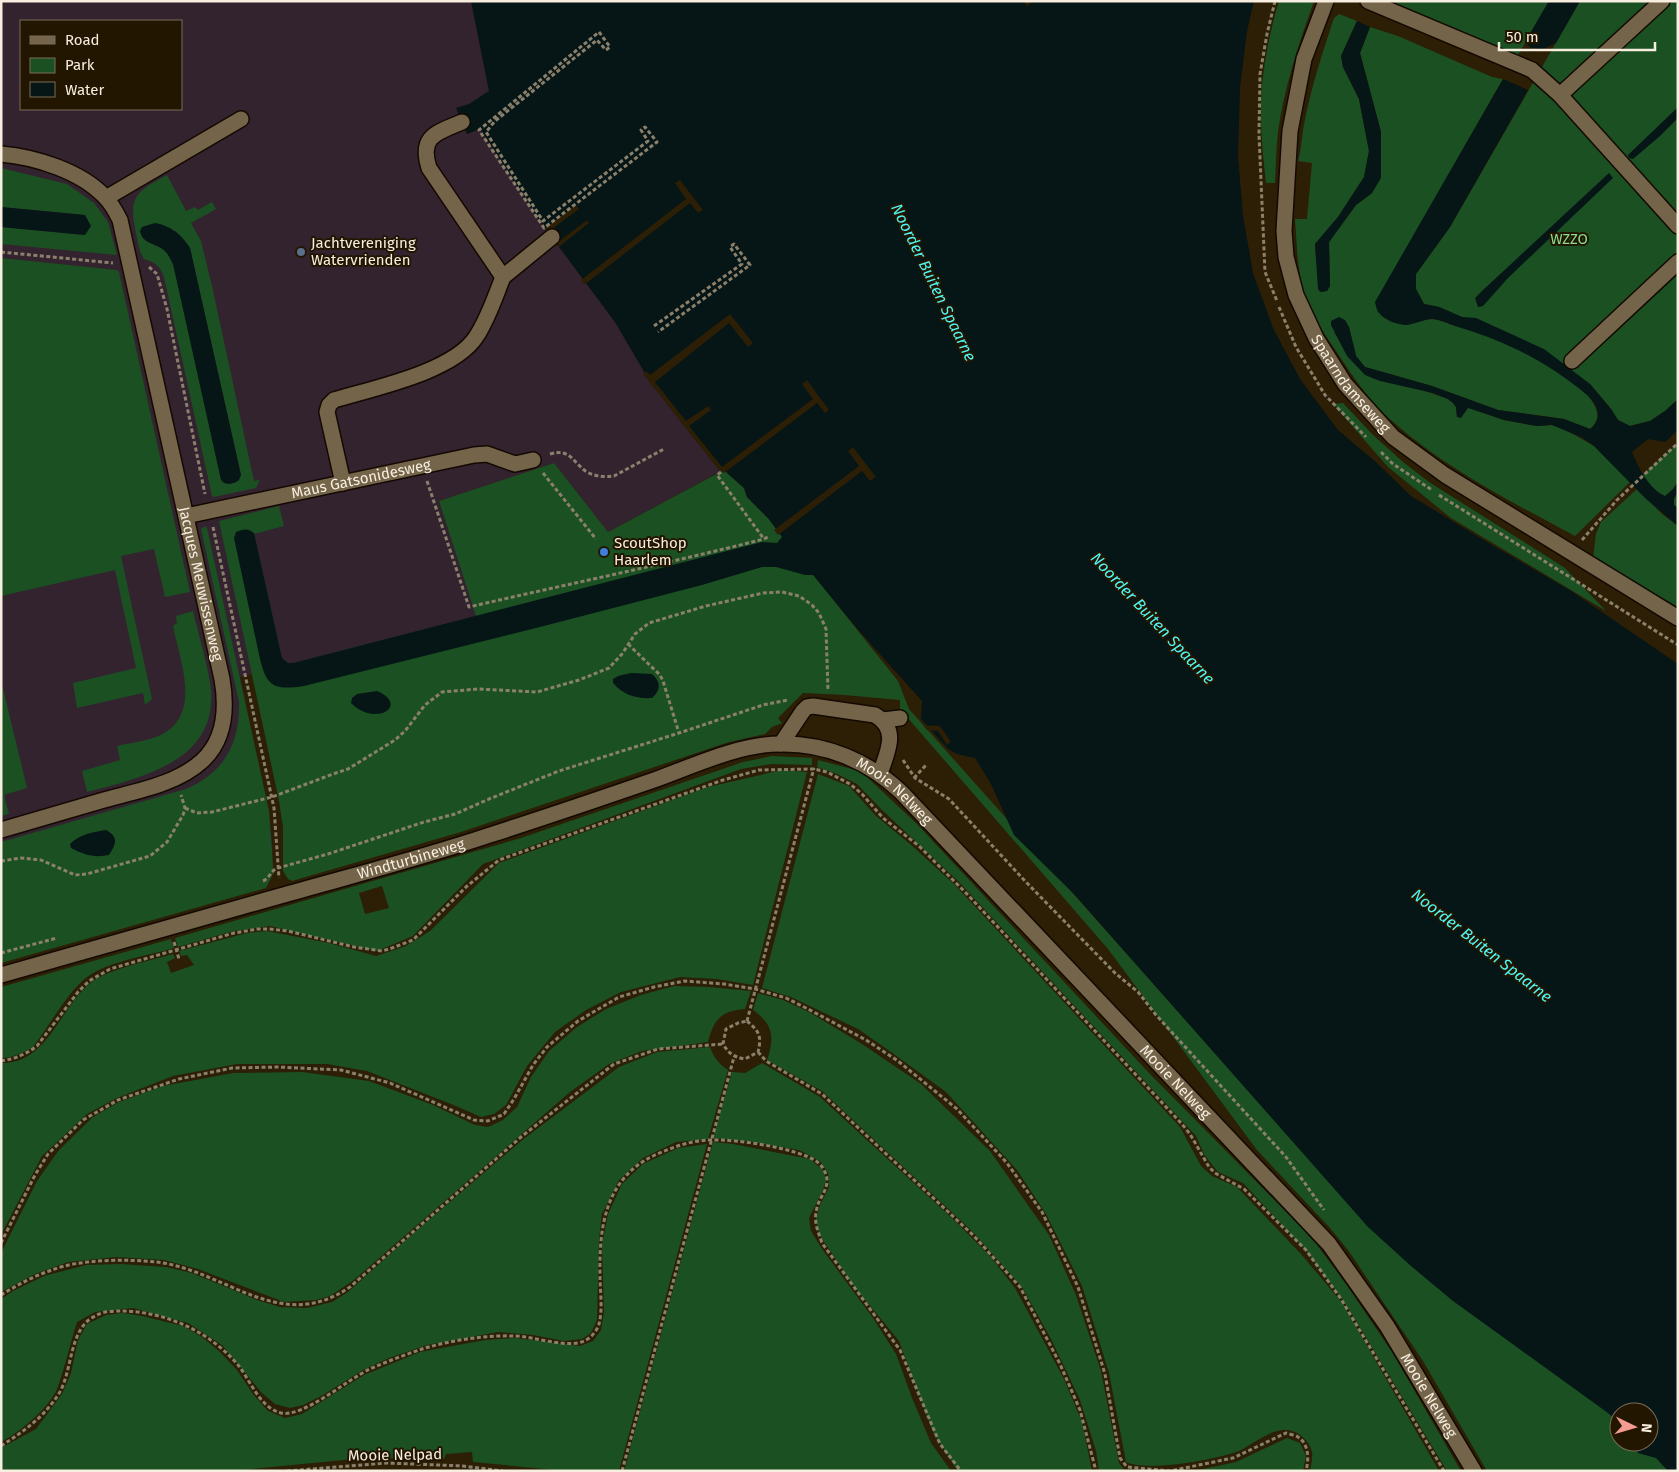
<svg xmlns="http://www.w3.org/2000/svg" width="1679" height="1472" font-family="'Fira Sans',sans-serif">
<rect width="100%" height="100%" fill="#2c1f06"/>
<path fill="#33232f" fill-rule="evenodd" d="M 1,1 L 471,1 L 489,91 L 539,220 L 615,322 L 649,380 L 721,471 L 608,532 L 554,463 L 439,501 L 477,616 L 240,677 L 269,811 L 273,852 L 1,945 ZM 21,21 L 181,21 L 181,109 L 21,109 Z"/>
<path fill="#1b5022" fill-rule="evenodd" d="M 1279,1 L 1314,1 C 1299,43 1284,88 1278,132 C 1276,149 1276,166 1275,183 L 1266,183 C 1263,156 1260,128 1261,101 C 1262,71 1270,30 1279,1 Z
M 1390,1 L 1549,1 L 1517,57 Z
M 1580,1 L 1678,1 L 1678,399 L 1665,411 L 1650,421 L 1630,426 L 1618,420 L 1611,409 L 1590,384 L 1462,317 L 1439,307 L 1424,304 L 1416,289 L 1416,274 L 1450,227 Z
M 1339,14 L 1357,21 L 1341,56 L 1343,67 L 1359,99 L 1369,151 L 1364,177 L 1338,217 L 1315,244 L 1319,291 L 1321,292 L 1330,286 L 1329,242 L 1356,205 L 1372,193 L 1381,132 L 1360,53 L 1370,27 L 1398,36 L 1492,77 L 1503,79 L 1375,303 L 1405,325 C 1413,323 1422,320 1431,319 C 1438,319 1447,323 1453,325 C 1464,328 1476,331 1486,335 C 1508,343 1628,398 1590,429 L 1564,419 L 1498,410 L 1432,386 L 1365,367 L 1356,356 L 1349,327 L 1334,333 L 1373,378 L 1417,388 L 1448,399 L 1453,403 L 1456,407 L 1457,417 L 1468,407 L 1504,420 L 1537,426 L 1552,425 L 1566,430 L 1594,446 L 1630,482 L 1575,536 C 1512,502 1446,469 1392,421 C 1371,403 1353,377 1338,354 C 1326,336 1313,318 1306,298 C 1297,275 1297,244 1295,219 L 1307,219 L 1312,163 L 1298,161 C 1302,147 1302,133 1305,119 C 1312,85 1323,51 1334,18 Z
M 1,168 L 67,184 L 94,203 L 108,222 L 117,255 L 1,244 L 1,227 L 85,235 L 85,215 L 1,207 Z
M 167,175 L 186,211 L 195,207 L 198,210 L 212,202 L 216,209 L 191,223 L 201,241 L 212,286 L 254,481 L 260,480 L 256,488 L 214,497 L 212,496 L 164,277 C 160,266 155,262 144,259 C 139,252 138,241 136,233 C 128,196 136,192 167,175 ZM 140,231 L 176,231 L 190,248 L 241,475 L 236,482 L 228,484 L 173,264 C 170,258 167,251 161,248 C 151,242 143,243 140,231 Z
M 1,258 L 117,270 L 119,272 L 190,592 L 165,597 L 154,549 L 121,556 L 152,699 L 145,705 L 143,693 L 77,708 L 73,683 L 136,668 L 115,570 L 1,596 Z
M 1343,403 L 1373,435 L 1403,462 L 1429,482 L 1565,568 L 1606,611 L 1451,518 L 1388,467 L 1333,404 Z
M 1678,443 L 1678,516 L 1639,478 Z
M 554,463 L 608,532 L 724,470 L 744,488 L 747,497 L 768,518 L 898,681 L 909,709 L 1334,1187 L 1619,1412 L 1619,1442 L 1649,1442 L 1678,1471 L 1487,1471 L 1423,1361 L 1348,1250 L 1330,1228 L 1257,1150 L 1108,949 L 900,709 L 900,700 L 844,695 L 803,693 L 778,718 L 782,723 L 772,727 L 765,734 L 729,742 L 461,832 L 292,881 L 288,879 L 283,871 L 283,827 L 279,801 L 219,521 L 279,506 L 284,526 L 254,534 L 282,658 L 288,663 L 293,663 L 476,616 L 439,501 Z
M 1637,489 L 1662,514 L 1678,526 L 1678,607 L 1593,558 L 1596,534 L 1601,522 Z
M 205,526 L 207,528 L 269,811 L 273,865 L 273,874 L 266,888 L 1,963 L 1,842 L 186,789 C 225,772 240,743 239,702 L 201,529 Z
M 193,611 C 199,637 208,664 211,690 C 217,762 140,778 87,792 L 82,771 L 120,760 L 117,746 C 133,742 152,741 166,732 C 201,709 179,658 173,626 L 177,623 L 176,616 Z
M 1,680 L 27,788 L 4,795 L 9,814 L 1,816 Z
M 772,756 L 812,758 L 812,765 L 772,764 L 741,769 L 483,864 L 413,936 L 377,951 L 270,926 L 234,931 L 178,947 L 175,938 L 521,838 L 743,762 ZM 382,886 L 389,908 L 365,914 L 359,893 Z
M 818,760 L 856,770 L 867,777 L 917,824 L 1150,1074 L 1301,1227 L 1317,1245 L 1346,1284 L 1392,1352 L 1461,1471 L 1447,1471 L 1347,1306 L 1307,1252 L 1243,1183 L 1218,1172 L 1205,1156 L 1196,1136 L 958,881 L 882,810 L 857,784 L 837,774 L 817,767 Z
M 782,770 L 807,772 L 753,985 L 717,979 L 680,977 L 621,992 L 586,1010 L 555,1032 L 527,1066 L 506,1105 L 494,1114 L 481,1117 L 456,1106 L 367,1071 L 327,1064 L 237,1064 L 173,1076 L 117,1098 L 87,1114 L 42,1156 L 1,1235 L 1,1063 C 49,1064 60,1005 93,981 C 110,969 152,960 173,954 L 175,958 L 167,962 L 171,973 L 194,965 L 187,955 L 181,956 L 179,951 L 247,933 L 267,931 L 329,943 L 376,956 L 406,946 L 430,931 L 499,863 L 708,787 Z
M 818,774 L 849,786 L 876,816 L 910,844 L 954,884 L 1180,1127 L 1201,1166 L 1212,1176 L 1237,1187 L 1301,1254 L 1343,1304 L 1439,1471 L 1310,1471 C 1311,1465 1313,1458 1312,1452 C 1309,1439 1296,1429 1284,1430 C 1270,1430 1251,1445 1239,1451 C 1216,1460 1146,1472 1126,1462 L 1109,1373 L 1082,1286 L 1046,1214 L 1017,1170 L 946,1092 L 891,1052 L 858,1029 L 791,997 L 762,988 Z
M 171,939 L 174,948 C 147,956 109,961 87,977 C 68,991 48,1028 33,1047 C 23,1053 13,1058 1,1058 L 1,987 Z
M 674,986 L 709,987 L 751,991 L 745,1009 C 721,1011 714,1019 708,1042 L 642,1051 L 609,1064 L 570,1092 L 354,1280 L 330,1296 L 316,1300 L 284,1302 L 198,1269 L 164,1260 L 116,1257 L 68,1262 L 35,1274 L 1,1292 L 1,1253 L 37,1181 L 59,1150 L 93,1117 L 119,1102 L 163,1086 L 233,1073 L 302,1072 L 369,1081 L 433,1105 L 475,1125 L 488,1127 L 503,1120 L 517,1107 L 531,1077 L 549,1051 L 577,1027 L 606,1009 L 641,995 Z
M 758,993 L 783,1000 L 809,1012 L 862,1044 L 921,1084 L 990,1151 L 1049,1235 L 1076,1295 L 1101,1371 L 1119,1463 L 1125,1471 L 1099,1471 L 1096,1451 L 1080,1400 L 1051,1339 L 1022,1287 L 973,1232 L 822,1091 L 767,1060 C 775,1037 773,1024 753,1010 Z
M 710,1047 C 714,1058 719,1064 728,1070 L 708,1139 L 676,1142 L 643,1158 L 619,1180 L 602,1214 L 599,1240 L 597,1320 L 591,1333 L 582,1339 L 564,1341 L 533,1335 L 498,1332 L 427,1345 L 389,1358 L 363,1370 L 323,1395 L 303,1405 L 290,1408 L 275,1404 L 262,1393 L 222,1345 L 188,1323 L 133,1308 L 95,1312 L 77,1322 C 70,1344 65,1368 57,1389 C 49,1408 19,1433 1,1442 L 1,1299 L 13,1291 L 44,1276 L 86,1265 L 120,1264 L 166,1267 L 192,1273 L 257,1300 L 280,1307 L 307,1308 L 332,1302 L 348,1292 L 416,1231 L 521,1141 L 619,1067 L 657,1052 Z
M 762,1063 L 820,1097 L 953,1219 L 990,1256 L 1015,1288 L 1064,1379 L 1082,1422 L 1092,1471 L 957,1470 L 933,1432 L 899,1341 L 853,1285 L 819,1234 L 816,1219 L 820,1205 L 829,1187 L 828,1173 L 820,1161 L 799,1150 L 746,1141 L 713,1138 L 732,1072 L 745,1073 Z
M 713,1142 L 733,1144 L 810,1159 L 823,1170 L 826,1180 L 823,1190 L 809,1218 L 811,1231 L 822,1249 L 873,1318 L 896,1354 L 912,1398 L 931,1443 L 951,1471 L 624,1471 Z
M 707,1144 L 619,1471 L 565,1471 L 473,1462 L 472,1452 L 446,1454 L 444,1459 L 364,1458 L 232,1471 L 1,1471 L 1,1448 L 36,1429 L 62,1394 L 71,1373 L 78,1340 L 87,1324 L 106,1315 L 123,1313 L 142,1316 L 183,1326 L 202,1337 L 219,1351 L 237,1370 L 253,1394 L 268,1411 L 285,1418 L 302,1414 L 364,1375 L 420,1352 L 485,1340 L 515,1338 L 580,1346 L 593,1341 L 601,1330 L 604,1312 L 602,1245 L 608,1214 L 622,1184 L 643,1164 L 678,1148 Z
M 1287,1438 L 1300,1443 L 1306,1456 L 1303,1471 L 1194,1471 L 1236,1462 Z"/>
<path fill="#061515" d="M 471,1 L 1023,1 L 1027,6 L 1034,1 L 1254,1 L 1247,31 L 1240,88 L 1238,156 L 1243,216 L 1253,273 L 1273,328 L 1300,379 L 1338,430 L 1378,464 L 1411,496 L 1487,542 L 1571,591 L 1678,664 L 1678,1471 L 1668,1471 L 1656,1458 L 1638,1453 L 1633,1442 L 1649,1442 L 1649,1412 L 1619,1412 L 1619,1423 L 1608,1413 L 1453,1301 L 1411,1266 L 1368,1227 L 1074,894 L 1014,835 L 991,784 L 975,758 L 957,754 L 948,749 L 921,719 L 922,701 L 860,632 L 813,575 L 805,575 L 776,567 L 762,567 L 702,585 L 536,628 L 304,686 C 275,690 267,688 260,659 L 234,538 L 236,532 C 243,529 248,528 254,533 L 282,658 L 288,663 L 293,663 L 762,542 L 777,543 L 782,537 L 768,518 L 747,497 L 744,488 L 727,473 L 649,380 L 615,322 L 539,220 L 480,129 L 467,134 L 456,108 L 469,104 L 489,91 Z
M 1549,1 L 1580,1 L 1556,43 L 1543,49 L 1531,48 L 1525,42 Z
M 1357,21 L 1370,27 L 1360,53 L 1381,132 L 1381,178 L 1372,193 L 1356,205 L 1329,242 L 1330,286 L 1327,291 L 1321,292 L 1318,289 L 1315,244 L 1338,217 L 1364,177 L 1369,151 L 1359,99 L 1343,67 L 1341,56 Z
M 1503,79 L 1528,90 L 1450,227 L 1416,274 L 1416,289 L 1424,304 L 1439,307 L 1462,317 L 1476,318 L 1544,349 L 1590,384 L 1611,409 L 1618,420 L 1630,426 L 1650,421 L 1665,411 L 1678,399 L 1678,430 L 1665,442 L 1648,439 L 1632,452 C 1638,467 1649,489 1665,496 L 1673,489 L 1678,481 L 1678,492 L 1674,499 L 1674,505 L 1678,508 L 1678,526 L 1645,498 L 1594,446 L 1583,438 L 1552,425 L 1537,426 L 1504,420 L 1468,408 L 1461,418 L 1457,417 L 1456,407 L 1453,403 L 1448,399 L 1433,393 L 1380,381 L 1365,375 L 1347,356 L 1331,325 L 1331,321 L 1339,317 L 1345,320 L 1349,327 L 1356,356 L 1365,367 L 1432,386 L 1498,410 L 1564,419 L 1590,429 C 1604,418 1597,403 1586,394 C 1547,362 1506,341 1458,327 C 1450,324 1441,320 1433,319 C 1424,319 1415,324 1406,325 C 1398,325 1384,320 1379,313 C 1377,311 1376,306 1375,302 Z
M 1678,107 L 1678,118 L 1660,136 L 1633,159 L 1629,158 L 1628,155 Z
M 1609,173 L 1613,178 L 1508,278 L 1483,306 L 1478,307 L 1475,298 L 1482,291 Z
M 1,207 L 85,215 L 91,226 L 85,235 L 1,227 Z
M 155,223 C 171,226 181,234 190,248 L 241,475 L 239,480 C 234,484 225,486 221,480 L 173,264 C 170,258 167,251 161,248 C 151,242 143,243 140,231 L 142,227 Z
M 631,673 L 652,674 C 661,682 661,690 652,698 C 637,699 623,695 613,683 L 613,679 L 618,676 Z
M 377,691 C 410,705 376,728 351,703 L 352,698 L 357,694 Z
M 106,830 C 119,837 116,844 109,855 C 95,858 84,855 71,848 L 70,844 C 80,834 93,832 106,830 Z"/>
<path fill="#2c1f06" d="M 680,180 L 703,210 L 698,213 L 690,203 L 584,285 L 581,280 L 686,199 L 675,183 Z
M 576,205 L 579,209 L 548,232 L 545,228 Z
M 587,220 L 589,223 L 559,247 L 557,243 Z
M 730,314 L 753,343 L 748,347 L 729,323 L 655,382 L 686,421 L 708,406 L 711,410 L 689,426 L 722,467 L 813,399 L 802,384 L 807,380 L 829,410 L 825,413 L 817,403 L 724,473 L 718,469 L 643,374 L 646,371 L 650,375 Z
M 853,447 L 876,477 L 870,481 L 862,471 L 778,535 L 774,530 L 859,466 L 848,451 Z
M 923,725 L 940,726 L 951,742 L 947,745 L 938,731 L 927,730 Z"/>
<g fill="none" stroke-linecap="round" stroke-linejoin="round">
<g stroke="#140900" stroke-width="18">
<g id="minor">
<path id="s1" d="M 1326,1 L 1304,59 L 1290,131 L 1284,231 L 1286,257 L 1296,295 L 1316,338 L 1345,384 L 1393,437 L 1445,475 L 1678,618"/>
<path d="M 1368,1 L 1532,70 L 1560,95 L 1678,226"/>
<path d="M 1560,95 L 1662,1"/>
<path d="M 462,122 C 436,133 419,136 429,168 L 503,277 L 552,237"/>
<path id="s2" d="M 1,154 C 35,157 81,171 105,197 C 111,203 116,212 120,220 L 222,679 C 227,708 226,739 202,761 C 177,784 137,791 104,800 C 70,810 36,820 1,830"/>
<path d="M 106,198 L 241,119"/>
<path d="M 1572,361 L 1678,262"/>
<path d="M 343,483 L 327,412 L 329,405 L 334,400 C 374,388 453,372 476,337 C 488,319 495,297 503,277"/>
<path id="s3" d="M 186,516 L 474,455 L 487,454 L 515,464 L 533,460"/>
<path d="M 883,720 L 900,718"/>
<path d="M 781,744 L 803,711 L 807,707 L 813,706 L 875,715 C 900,730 887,752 880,774"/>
<path id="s4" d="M 1,975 C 94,949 187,922 280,896 C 351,876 421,858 490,835 C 546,817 602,798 657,779 C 695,765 740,744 780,744 C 826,743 868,761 901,792 L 1329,1244 L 1387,1326 L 1474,1471"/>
</g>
</g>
<path stroke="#8b806b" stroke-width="3" stroke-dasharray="4 2.5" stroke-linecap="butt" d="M 1275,1 L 1267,34 L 1260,74 L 1259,135 L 1265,272 L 1277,301
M 599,32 L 610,47 L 606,50 L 597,40 L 495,121 L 486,132 L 543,221 L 648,141 L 641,130 L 645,127 L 657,142 L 544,228 L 479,130 Z
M 1,252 L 113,263
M 149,267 L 157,274 L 167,309 L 205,494
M 1279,307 L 1296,347 L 1325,395 L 1366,437
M 654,326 L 742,264 L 730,247 L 734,244 L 750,265 L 658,332
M 1381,452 L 1393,464 L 1432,490
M 550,454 C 571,448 573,463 587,472 C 596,477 605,477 614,476 L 664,449
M 721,472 L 717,475 L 764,539 L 768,537
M 543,473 L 596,539
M 427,481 L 469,607 C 568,584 666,564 764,539
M 1439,495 L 1678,645
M 213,527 L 274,808 L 279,878
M 1582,540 L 1617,500 L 1678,443
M 628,644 L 660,675 L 663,681 L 679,733 L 763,705 L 788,700
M 903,760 L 915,778 L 949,799 L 1025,881 L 1115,973 L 1138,992 L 1156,1015 L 1286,1157 L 1324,1210
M 914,778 L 927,764
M 185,808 L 197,813 L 212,812 L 272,797 L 333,774 L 348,769 L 395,740 L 405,731 L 425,705 L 442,692 L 478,689 L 537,692 L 579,680 L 609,668 L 622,654 L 635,634 L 649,623 L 706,606 L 763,593 L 782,592 L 799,596 L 812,605 L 819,613 L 826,629 L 828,691
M 1,861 L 21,858 L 41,860 L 75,875 L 87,874 L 150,856 L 167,842 L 183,815 L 185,808 L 181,795
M 263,881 C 270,878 271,870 278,868 L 328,854 L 424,822 L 455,814 L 489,799 L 559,771 L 679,733
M 174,942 L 179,959
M 1,953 L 57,938
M 747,1021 L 814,768
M 747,1021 C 759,1031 762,1036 758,1052 L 745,1059 C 734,1057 729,1054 723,1044 L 726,1029 L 738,1023 Z
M 758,1052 L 766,1061 L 822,1094 L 974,1236 L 1020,1287 L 1060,1364 L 1080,1410 L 1096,1471
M 1,1061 C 15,1059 26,1054 37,1046 L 78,992 L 89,981 L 110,969 L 234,933 L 258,929 L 270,929 L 288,931 L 354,947 L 382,951 L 392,948 L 413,940 L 466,887 L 499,860 L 723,780 L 759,770 L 814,769 L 827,772 L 850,784 L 862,794 L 883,818 L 919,846 L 968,895 L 1181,1123 L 1190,1134 L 1209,1167 L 1215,1173 L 1244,1189 L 1306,1250 L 1341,1299 L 1444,1471
M 1,1243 L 35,1175 L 48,1154 L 83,1120 L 118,1100 L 179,1079 L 232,1068 L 278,1067 L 341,1070 L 390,1083 L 474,1120 L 488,1121 L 504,1114 L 514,1099 L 533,1065 L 547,1047 L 578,1021 L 619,997 L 654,987 L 685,981 L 724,984 L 755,989 L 786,998 L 808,1009 L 866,1040 L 898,1061 L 957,1109 L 1007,1163 L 1042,1212 L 1078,1287 L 1105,1374 L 1120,1458 L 1127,1467 L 1170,1471 L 1233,1458 L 1286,1433 C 1289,1434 1295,1435 1298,1437 C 1309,1444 1309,1459 1306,1471
M 1,1295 C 17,1285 34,1276 52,1270 C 79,1259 128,1259 157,1262 C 227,1271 280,1335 350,1287 L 521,1137 L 614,1064 L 658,1049 L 723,1044
M 1,1446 C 24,1431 43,1418 58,1395 C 73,1373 68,1329 95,1316 C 103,1311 114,1311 123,1311 C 167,1312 210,1332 238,1365 C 251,1381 259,1407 281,1413 C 303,1418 348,1379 370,1369 C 388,1361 407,1354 425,1348 C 453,1340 485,1335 514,1336 C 534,1336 566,1349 584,1341 C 591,1338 597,1331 599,1324 C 603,1309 600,1291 600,1276 C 599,1227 605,1178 655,1155 C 673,1147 692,1140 712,1140 C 736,1139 796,1148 816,1161 C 822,1165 827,1173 827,1181 C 827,1191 819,1198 817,1208 C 813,1221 818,1231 822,1243 L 900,1350 L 940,1444 L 961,1471
M 287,1471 L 386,1463 L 463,1466 L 503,1471
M 622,1471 L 734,1057"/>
<use href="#minor" stroke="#73644a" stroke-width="15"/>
</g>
<circle fill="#5c6f8a" stroke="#231600" stroke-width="2" cx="301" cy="252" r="5"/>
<circle fill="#3f7fe0" stroke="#231600" stroke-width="2" cx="604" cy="552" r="5"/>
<g text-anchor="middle" stroke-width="4" stroke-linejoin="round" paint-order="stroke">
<g font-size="15" fill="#88db8f" stroke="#231600">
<text x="1569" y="244">WZZO</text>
</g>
<g font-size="15" fill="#f7eedf" stroke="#231600" text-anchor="start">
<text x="311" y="248">Jachtvereniging<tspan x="311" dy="17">Watervrienden</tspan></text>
<text x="614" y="548">ScoutShop<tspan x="614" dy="17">Haarlem</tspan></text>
</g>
<g font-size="15" fill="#f7eedf" stroke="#231600">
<text dy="5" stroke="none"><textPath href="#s1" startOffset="406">Spaarndamseweg</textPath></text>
<text dy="5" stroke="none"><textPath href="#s3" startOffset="179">Maus Gatsonidesweg</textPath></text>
<text dy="5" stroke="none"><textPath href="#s2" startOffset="515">Jacques Meuwissenweg</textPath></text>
<text dy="5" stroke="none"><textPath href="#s4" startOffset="941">Mooie Nelweg</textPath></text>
<text dy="5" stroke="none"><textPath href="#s4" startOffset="426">Windturbineweg</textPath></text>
<text dy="5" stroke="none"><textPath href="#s4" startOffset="1346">Mooie Nelweg</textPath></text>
<text dy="5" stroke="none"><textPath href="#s4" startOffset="1751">Mooie Nelweg</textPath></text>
<text transform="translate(395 1455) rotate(-1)" y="5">Mooie Nelpad</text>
</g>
<g font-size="16" font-style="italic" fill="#4ef6f6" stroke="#231600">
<text transform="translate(934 282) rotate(64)" y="6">Noorder Buiten Spaarne</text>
<text transform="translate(1153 618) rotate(47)" y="6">Noorder Buiten Spaarne</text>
<text transform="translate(1482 945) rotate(38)" y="6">Noorder Buiten Spaarne</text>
</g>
</g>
<rect width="1679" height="1472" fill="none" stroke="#f7eedf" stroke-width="5"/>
<rect x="20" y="20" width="162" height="90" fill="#231600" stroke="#786c59"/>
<rect x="30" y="36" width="25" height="8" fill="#73644a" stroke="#786c59"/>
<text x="65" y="45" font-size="15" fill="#f7eedf">Road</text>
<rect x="30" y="58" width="25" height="15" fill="#1b5022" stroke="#786c59"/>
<text x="65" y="70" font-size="15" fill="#f7eedf">Park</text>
<rect x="30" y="82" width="25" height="15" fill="#061515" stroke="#786c59"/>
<text x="65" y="95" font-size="15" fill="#f7eedf">Water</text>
<g transform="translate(1634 1427) rotate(95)"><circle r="24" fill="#231600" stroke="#786c59"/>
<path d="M0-4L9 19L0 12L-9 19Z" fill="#f59c92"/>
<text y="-8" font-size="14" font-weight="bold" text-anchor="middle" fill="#f7eedf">N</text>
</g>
<path d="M1499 42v8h156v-8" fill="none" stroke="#f7eedf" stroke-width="2.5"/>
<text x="1506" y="42" font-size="15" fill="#f7eedf" stroke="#231600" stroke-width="4" paint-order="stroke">50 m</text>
</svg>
